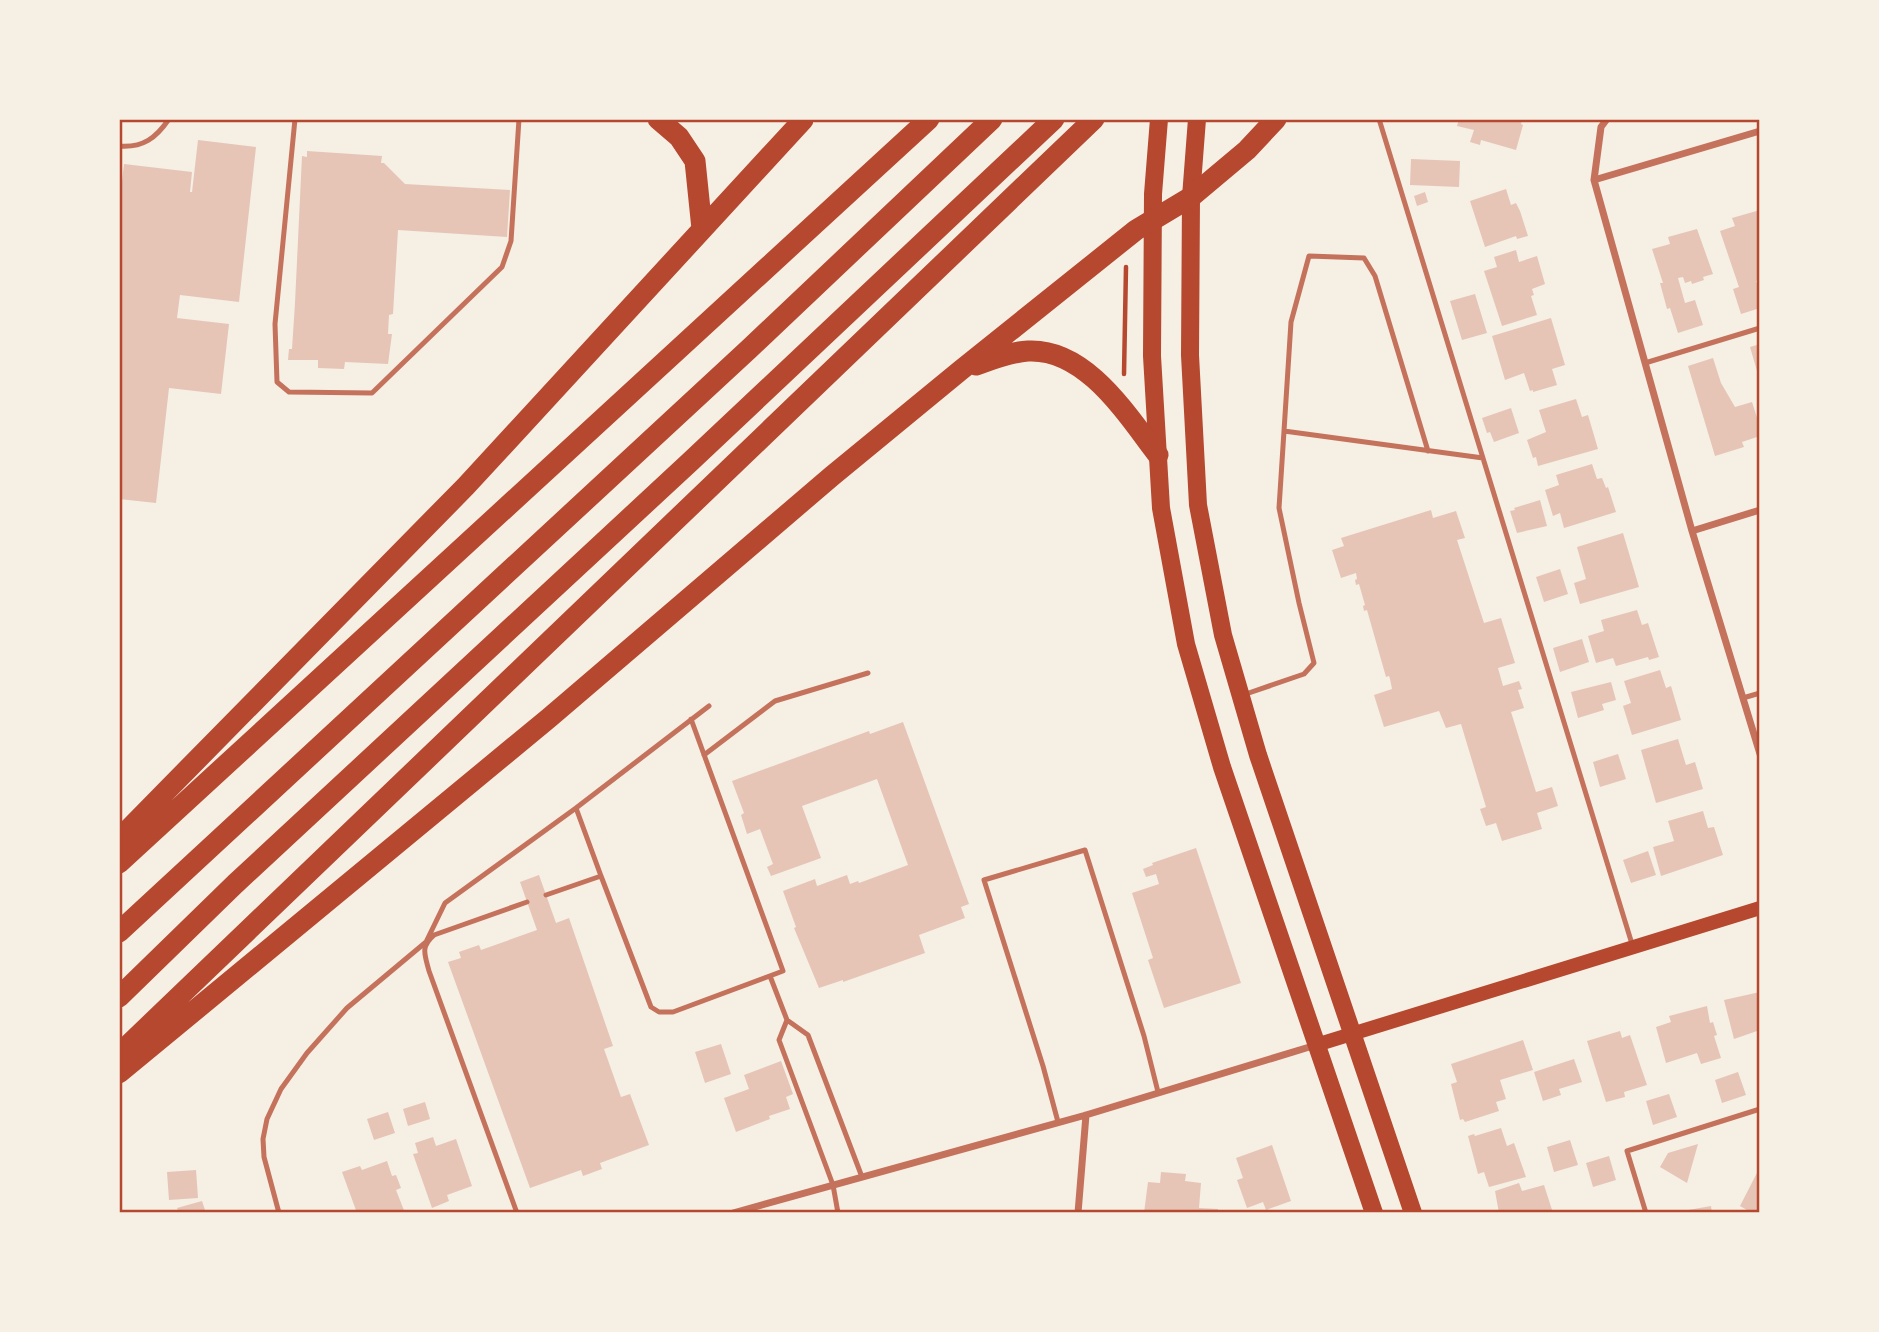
<svg xmlns="http://www.w3.org/2000/svg" width="1879" height="1332" font-family="'PT Sans Narrow',sans-serif">
<rect width="100%" height="100%" fill="#f6efe4"/>
<path fill="#e6c5b7" d="M 1459,119 L 1522,119 L 1521,124 L 1523,125 L 1516,150 L 1481,140 L 1480,145 L 1470,142 L 1474,130 L 1457,126 Z
M 198,140 L 256,147 L 239,302 L 180,295 L 177,318 L 229,324 L 221,394 L 169,388 L 156,503 L 119,499 L 119,208 L 124,164 L 192,172 L 190,192 L 192,192 Z
M 307,151 L 382,156 L 381,163 L 384,163 L 405,184 L 510,190 L 507,237 L 398,230 L 393,314 L 389,315 L 388,334 L 392,334 L 388,364 L 345,362 L 344,369 L 318,368 L 318,360 L 288,360 L 289,349 L 292,349 L 295,303 L 302,156 L 307,157 Z
M 1411,159 L 1460,161 L 1459,187 L 1410,185 Z
M 1506,189 L 1511,205 L 1516,203 L 1520,211 L 1528,236 L 1517,239 L 1516,236 L 1485,247 L 1470,201 Z
M 1425,192 L 1428,202 L 1417,206 L 1414,196 Z
M 1760,210 L 1760,280 L 1756,281 L 1760,289 L 1760,308 L 1741,314 L 1733,289 L 1739,287 L 1720,231 L 1735,226 L 1732,218 Z
M 1697,229 L 1713,274 L 1703,277 L 1704,280 L 1692,284 L 1691,281 L 1685,283 L 1683,277 L 1678,278 L 1685,303 L 1695,300 L 1703,325 L 1678,333 L 1670,308 L 1667,309 L 1660,283 L 1663,283 L 1652,249 L 1670,244 L 1668,237 Z
M 1516,250 L 1519,262 L 1537,256 L 1545,284 L 1532,289 L 1534,295 L 1531,296 L 1537,315 L 1502,326 L 1484,271 L 1497,267 L 1494,257 Z
M 1475,294 L 1487,333 L 1462,340 L 1450,301 Z
M 1551,318 L 1565,365 L 1552,369 L 1557,385 L 1533,392 L 1533,390 L 1530,391 L 1524,373 L 1505,380 L 1492,336 Z
M 1760,344 L 1760,370 L 1757,371 L 1750,347 Z
M 1713,358 L 1721,383 L 1735,407 L 1752,402 L 1760,427 L 1760,436 L 1742,442 L 1744,447 L 1715,456 L 1688,366 Z
M 1576,399 L 1582,417 L 1588,415 L 1598,449 L 1538,466 L 1536,457 L 1533,458 L 1527,440 L 1546,432 L 1539,410 Z
M 1511,408 L 1519,433 L 1494,442 L 1490,432 L 1487,433 L 1482,418 Z
M 1592,464 L 1597,479 L 1602,478 L 1606,488 L 1608,487 L 1616,512 L 1564,528 L 1560,513 L 1553,516 L 1545,490 L 1559,485 L 1556,475 Z
M 1540,500 L 1547,526 L 1517,533 L 1510,511 L 1515,510 L 1514,508 Z
M 1431,510 L 1433,518 L 1456,511 L 1465,538 L 1457,540 L 1484,623 L 1501,618 L 1515,663 L 1498,668 L 1503,686 L 1519,681 L 1522,689 L 1518,690 L 1524,708 L 1511,712 L 1536,792 L 1552,787 L 1558,806 L 1537,813 L 1542,829 L 1502,841 L 1496,823 L 1486,826 L 1480,809 L 1486,807 L 1461,724 L 1446,728 L 1439,711 L 1384,727 L 1374,695 L 1392,689 L 1390,679 L 1389,676 L 1386,677 L 1367,610 L 1364,611 L 1363,606 L 1365,605 L 1359,584 L 1356,585 L 1355,580 L 1357,579 L 1356,573 L 1341,578 L 1332,550 L 1344,546 L 1341,538 Z
M 1623,533 L 1639,587 L 1580,604 L 1574,583 L 1586,579 L 1577,547 Z
M 1560,569 L 1568,594 L 1544,602 L 1536,577 Z
M 1637,610 L 1642,625 L 1648,623 L 1659,657 L 1649,660 L 1648,657 L 1616,666 L 1613,658 L 1596,663 L 1588,636 L 1604,631 L 1601,620 Z
M 1582,639 L 1589,662 L 1560,672 L 1553,648 Z
M 1660,670 L 1666,688 L 1671,686 L 1681,720 L 1632,735 L 1623,706 L 1631,703 L 1624,681 Z
M 1611,682 L 1616,700 L 1602,704 L 1604,710 L 1578,718 L 1571,692 Z
M 903,722 L 969,904 L 961,907 L 965,918 L 919,935 L 925,953 L 843,982 L 843,980 L 819,988 L 794,928 L 796,927 L 783,891 L 815,879 L 817,886 L 847,875 L 850,884 L 858,881 L 859,883 L 908,865 L 877,779 L 802,806 L 821,858 L 771,876 L 767,867 L 773,864 L 760,829 L 747,834 L 741,815 L 744,813 L 732,781 L 869,731 L 870,734 Z
M 1678,739 L 1686,765 L 1695,762 L 1703,789 L 1656,803 L 1641,750 Z
M 1618,754 L 1626,779 L 1600,787 L 1593,762 Z
M 1703,811 L 1708,828 L 1714,827 L 1723,855 L 1661,876 L 1653,847 L 1674,841 L 1668,821 Z
M 1196,848 L 1241,983 L 1164,1008 L 1148,960 L 1153,958 L 1132,893 L 1159,884 L 1156,874 L 1146,877 L 1143,869 L 1153,865 L 1152,863 Z
M 1648,851 L 1656,875 L 1631,883 L 1623,860 Z
M 539,875 L 556,923 L 569,918 L 613,1046 L 604,1049 L 621,1097 L 630,1094 L 649,1145 L 600,1163 L 602,1169 L 583,1176 L 581,1170 L 530,1188 L 448,962 L 461,958 L 459,952 L 479,945 L 481,950 L 537,930 L 520,882 Z
M 1760,992 L 1760,1030 L 1734,1039 L 1724,1000 Z
M 1707,1006 L 1710,1023 L 1713,1022 L 1717,1035 L 1714,1036 L 1721,1058 L 1701,1064 L 1697,1053 L 1666,1063 L 1656,1027 L 1671,1022 L 1669,1016 Z
M 1620,1031 L 1622,1038 L 1630,1035 L 1647,1085 L 1624,1092 L 1625,1097 L 1606,1102 L 1587,1041 Z
M 1523,1040 L 1533,1070 L 1500,1080 L 1506,1099 L 1496,1102 L 1499,1111 L 1465,1122 L 1463,1119 L 1460,1120 L 1451,1084 L 1457,1082 L 1451,1064 Z
M 721,1044 L 731,1074 L 705,1083 L 695,1052 Z
M 1574,1059 L 1582,1082 L 1559,1089 L 1561,1095 L 1543,1101 L 1534,1072 Z
M 781,1061 L 793,1094 L 786,1097 L 790,1109 L 769,1116 L 770,1119 L 736,1132 L 724,1098 L 749,1089 L 744,1075 Z
M 1738,1072 L 1746,1095 L 1722,1103 L 1715,1080 Z
M 1669,1094 L 1677,1117 L 1653,1125 L 1646,1101 Z
M 425,1102 L 430,1119 L 408,1126 L 403,1109 Z
M 388,1112 L 395,1133 L 374,1140 L 367,1119 Z
M 1501,1128 L 1507,1146 L 1514,1143 L 1526,1177 L 1489,1187 L 1484,1172 L 1478,1174 L 1468,1136 L 1474,1134 L 1475,1136 Z
M 433,1137 L 436,1146 L 456,1139 L 472,1186 L 447,1195 L 449,1201 L 432,1208 L 413,1154 L 418,1153 L 415,1143 Z
M 1570,1140 L 1578,1165 L 1554,1172 L 1547,1147 Z
M 1698,1144 L 1687,1183 L 1660,1167 L 1668,1153 Z
M 1272,1145 L 1291,1201 L 1266,1210 L 1263,1202 L 1247,1208 L 1237,1180 L 1243,1178 L 1236,1158 Z
M 1609,1156 L 1616,1180 L 1593,1187 L 1586,1163 Z
M 387,1161 L 392,1176 L 396,1175 L 401,1188 L 396,1190 L 405,1213 L 357,1213 L 342,1172 L 360,1166 L 362,1170 Z
M 1760,1167 L 1760,1213 L 1752,1213 L 1740,1206 Z
M 196,1170 L 198,1198 L 169,1200 L 167,1172 Z
M 1161,1172 L 1186,1174 L 1185,1181 L 1201,1183 L 1199,1208 L 1218,1209 L 1218,1213 L 1144,1213 L 1148,1182 L 1160,1183 Z
M 1519,1183 L 1522,1191 L 1544,1185 L 1553,1213 L 1499,1213 L 1495,1191 Z
M 202,1201 L 206,1213 L 179,1213 L 177,1208 Z
M 1711,1206 L 1712,1213 L 1678,1213 L 1677,1212 Z"/>
<g fill="none" stroke-linecap="round" stroke-linejoin="round">
<path stroke="#b5482f" stroke-width="4.5" d="M 1124,374 L 1126,267"/>
<path stroke="#c5725c" stroke-width="5" d="M 295,119 L 275,324 L 277,382 L 289,392 L 372,393 L 502,267 L 511,241 L 519,119
M 1379,119 L 1632,944
M 119,146 C 143,148 156,138 169,119
M 1645,363 L 1760,328
M 1428,451 L 1375,276 L 1364,258 L 1309,256 L 1291,322 L 1284,431 L 1483,458
M 1243,695 L 1304,674 L 1314,663 L 1299,603 L 1279,508 L 1284,431
M 1743,698 L 1760,693
M 704,755 L 775,701 L 868,673
M 601,876 L 651,1007 L 659,1012 L 673,1012 L 783,971 L 691,719
M 546,895 L 601,876 L 576,808 L 709,706
M 770,976 L 787,1020 L 808,1035 L 862,1177
M 787,1020 L 779,1040 L 833,1185 L 838,1213
M 1058,1122 L 1043,1066 L 984,880 L 1085,850 L 1144,1036 L 1158,1092
M 279,1213 L 264,1157 L 263,1139 L 267,1119 L 281,1089 L 307,1053 L 347,1008 L 426,942 L 445,903 L 576,808
M 517,1213 L 429,971 C 425,955 420,947 434,935 L 527,902
M 1646,1213 L 1627,1151 L 1760,1109"/>
<path stroke="#c5725c" stroke-width="7" d="M 1607,119 L 1601,127 L 1594,180 L 1692,531 L 1760,754
M 1594,180 L 1760,131
M 1692,531 L 1760,510
M 733,1213 L 1086,1115 L 1316,1045
M 1078,1213 L 1086,1115"/>
<path stroke="#b5482f" stroke-width="14" d="M 1316,1045 L 1760,908"/>
<path stroke="#b5482f" stroke-width="18" d="M 1159,119 L 1153,194 L 1152,356 L 1161,508 L 1186,644 L 1222,767 L 1374,1213
M 1197,119 L 1191,197 L 1190,355 L 1198,505 L 1223,635 L 1258,755 L 1413,1213"/>
<path stroke="#b5482f" stroke-width="21" d="M 658,119 L 679,137 L 695,161 L 702,229
M 976,365 C 993,359 1010,352 1028,351 C 1086,348 1127,415 1158,455
M 119,839 L 466,486 L 803,120
M 119,863 L 929,119
M 119,932 L 749,349 L 992,119
M 119,997 L 235,884 L 691,461 L 1054,119
M 119,1054 L 1094,119
M 119,1073 L 549,718 L 832,476 L 961,370 L 1136,230 L 1191,197 L 1247,150 L 1276,119"/>
</g>
<rect width="1879" height="1332" fill="none" stroke="#f6efe4" stroke-width="242"/>
<rect x="121" y="121" width="1637" height="1090" fill="none" stroke="#b5482f" stroke-width="2.5"/>
</svg>
